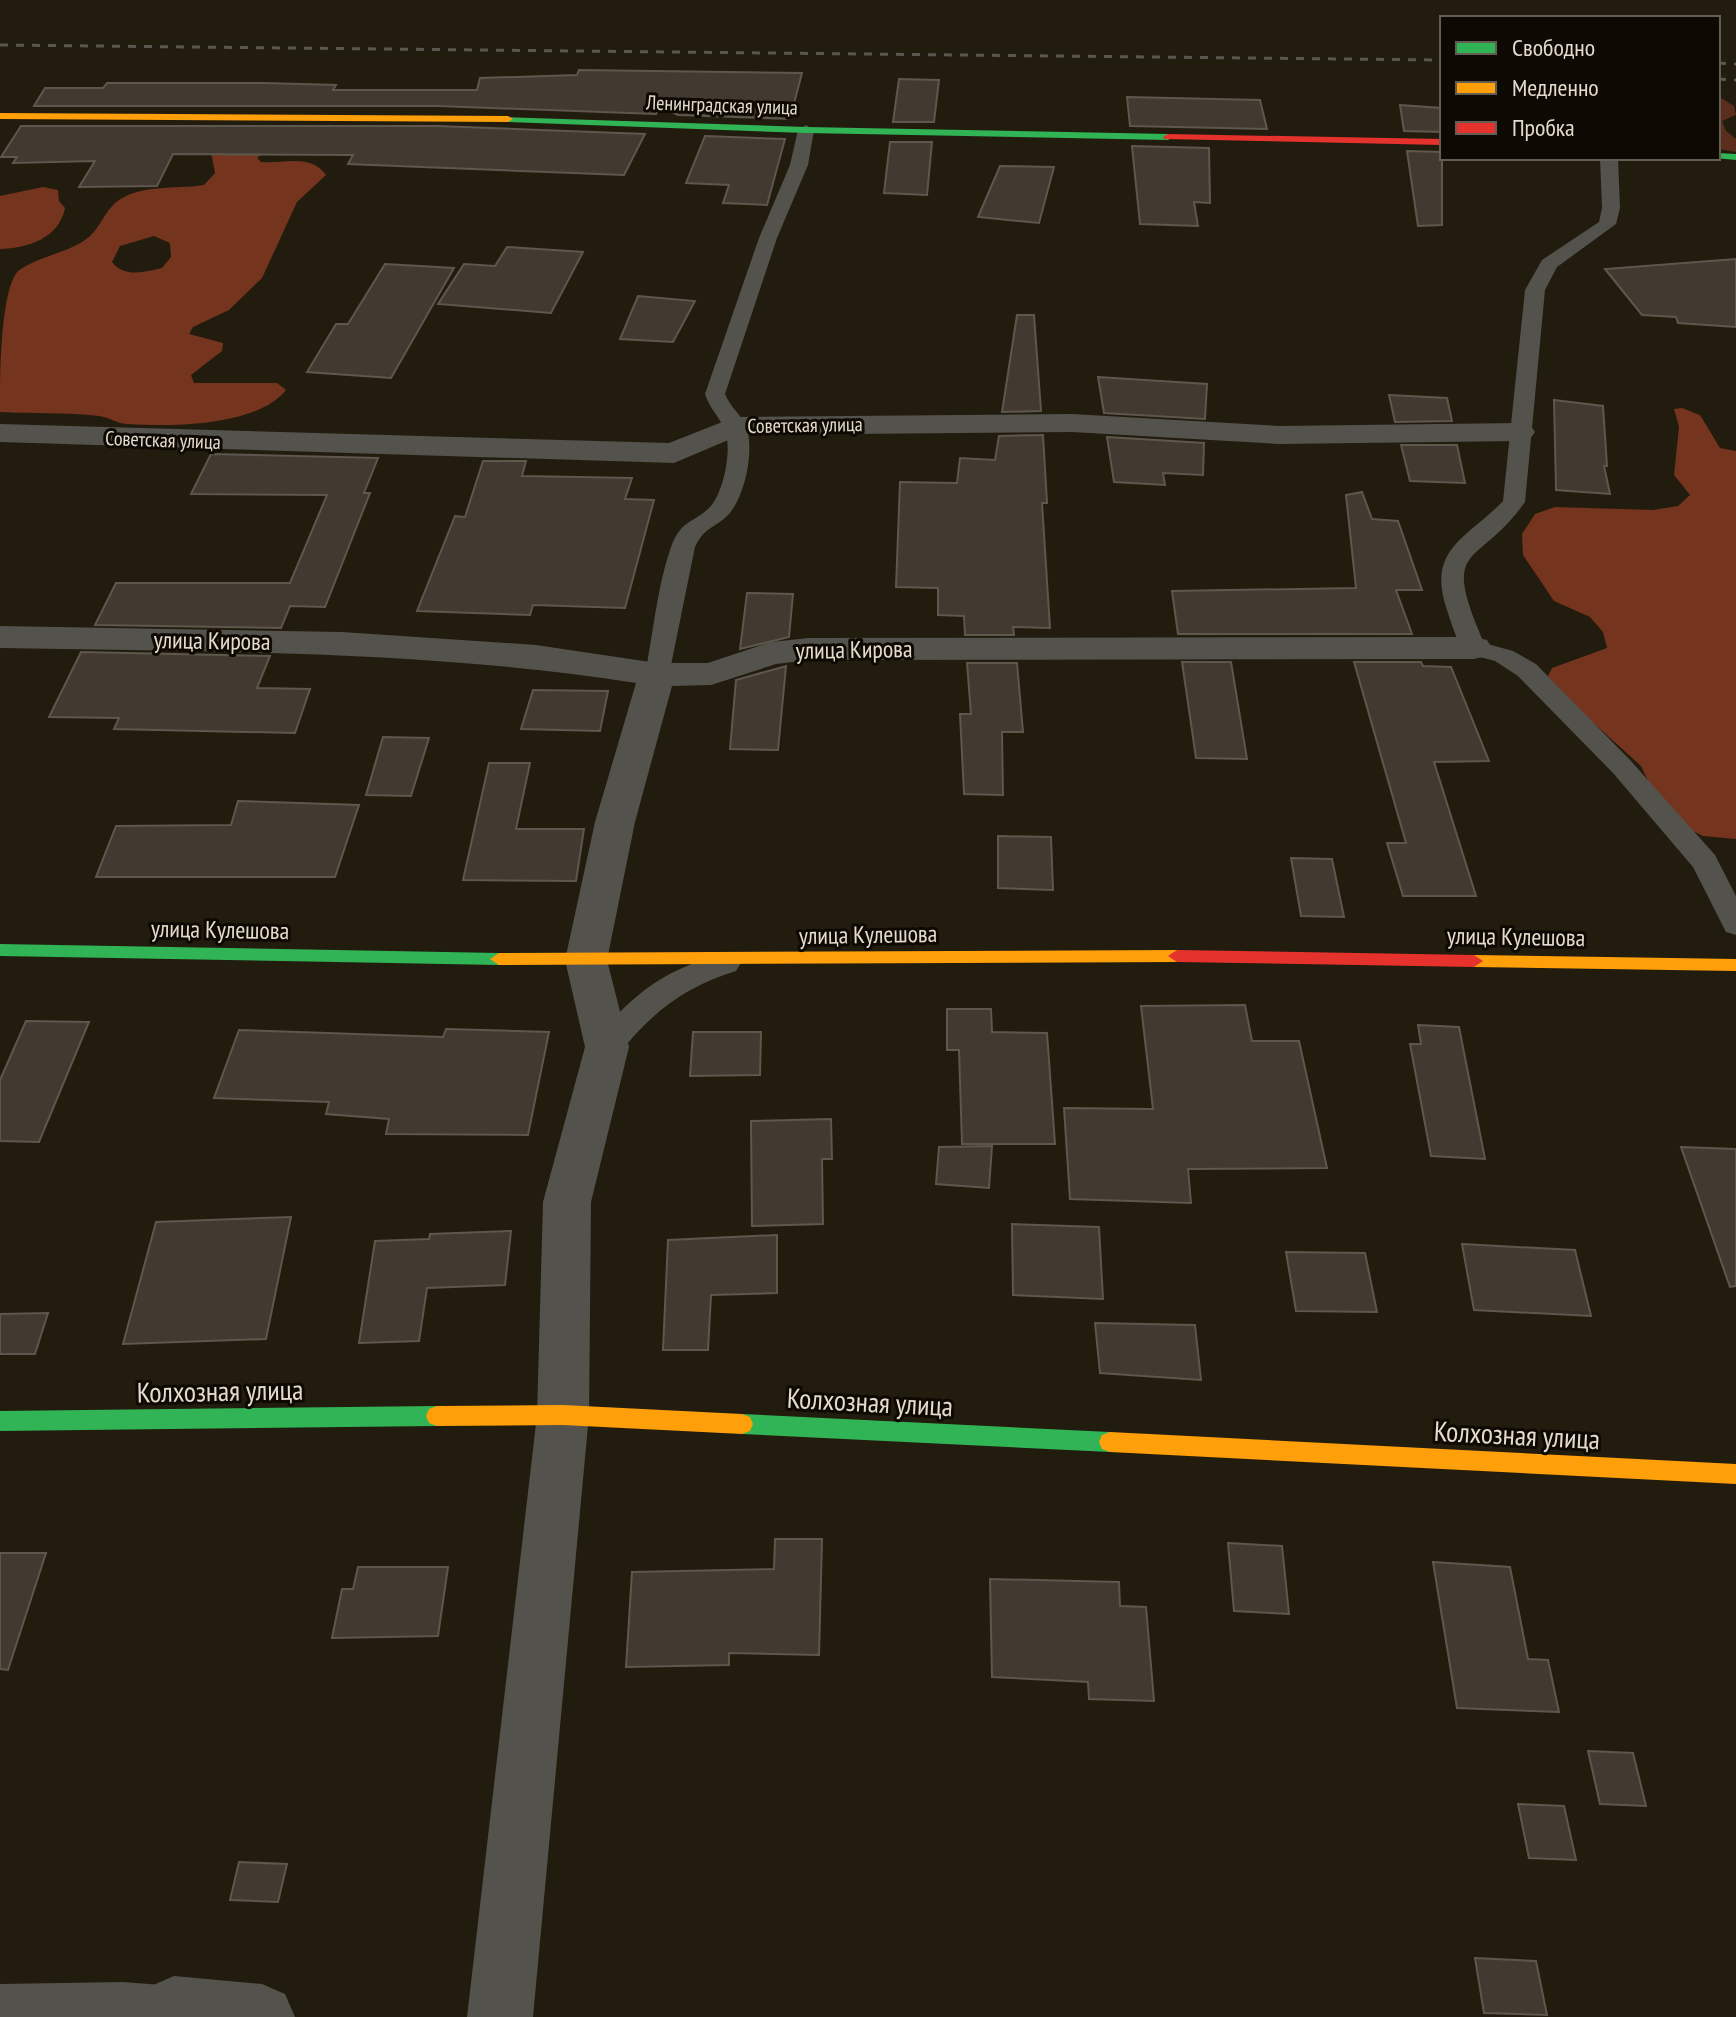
<svg xmlns="http://www.w3.org/2000/svg" width="1736" height="2017" font-family="'PT Sans Narrow',sans-serif">
<rect width="100%" height="100%" fill="#221c0f"/>
<path fill="#5b2d1c" d="M 1718,96 L 1734,106 L 1736,115 L 1722,121 L 1726,131 L 1736,139 L 1736,152 L 1718,149 Z"/>
<path fill="#74341d" fill-rule="evenodd" d="M 211,152 L 262,154 L 257,158 L 261,162 C 283,164 311,153 326,175 L 297,202 L 262,278 L 229,310 L 193,327 L 189,334 L 223,343 L 222,351 L 191,375 L 194,383 L 277,383 L 286,390 C 258,426 171,427 128,424 C 118,424 109,417 99,416 C 67,412 32,414 0,412 C 0,379 0,291 18,271 C 39,256 64,254 85,240 C 99,231 103,214 115,203 C 140,183 175,190 204,185 L 215,173 ZM 154,236 L 170,243 L 171,257 L 162,268 C 145,272 124,278 112,262 L 120,246 Z
M 43,187 L 58,190 L 59,201 L 65,208 C 59,238 29,248 0,249 L 0,196 Z
M 1682,408 L 1700,415 L 1720,448 L 1736,451 L 1736,839 L 1703,836 L 1681,825 L 1655,795 L 1641,766 L 1546,680 L 1552,668 L 1607,648 L 1603,632 L 1590,617 L 1554,601 L 1523,555 L 1522,534 L 1535,514 L 1555,507 L 1653,510 L 1678,506 L 1690,495 L 1674,475 L 1679,427 L 1674,409 Z"/>
<path fill="#423a30" stroke="#5e574d" stroke-width="2" d="M 579,70 L 802,73 L 790,119 L 678,115 L 660,106 L 656,114 L 438,106 L 34,106 L 45,88 L 103,88 L 107,83 L 264,83 L 336,85 L 333,90 L 477,90 L 480,78 L 577,75 Z
M 899,79 L 939,80 L 934,122 L 893,122 Z
M 1127,97 L 1260,100 L 1267,129 L 1130,126 Z
M 1400,105 L 1442,108 L 1442,132 L 1404,131 Z
M 21,126 L 438,126 L 645,134 L 624,175 L 348,164 L 353,155 L 173,154 L 157,186 L 79,187 L 95,161 L 13,163 L 17,157 L 1,157 Z
M 705,136 L 785,139 L 767,205 L 723,203 L 729,185 L 686,183 Z
M 890,142 L 932,142 L 927,195 L 884,193 Z
M 1132,146 L 1209,148 L 1210,203 L 1194,202 L 1198,226 L 1140,224 Z
M 1407,151 L 1442,152 L 1442,225 L 1418,226 Z
M 1000,166 L 1054,167 L 1039,223 L 978,217 Z
M 507,247 L 583,252 L 551,313 L 438,304 L 464,264 L 495,266 Z
M 1736,259 L 1736,327 L 1678,323 L 1676,317 L 1642,315 L 1605,269 Z
M 385,264 L 454,268 L 391,378 L 307,372 L 336,324 L 348,324 Z
M 638,296 L 695,301 L 673,342 L 620,339 Z
M 1017,315 L 1034,315 L 1041,411 L 1002,412 Z
M 1098,377 L 1207,384 L 1205,419 L 1104,413 Z
M 1389,395 L 1447,398 L 1452,421 L 1395,422 Z
M 1554,400 L 1603,406 L 1607,466 L 1604,466 L 1610,494 L 1556,490 Z
M 1043,435 L 1047,503 L 1042,503 L 1050,628 L 1013,627 L 1014,635 L 965,635 L 964,616 L 938,615 L 938,588 L 896,587 L 900,482 L 957,483 L 960,458 L 995,460 L 999,436 Z
M 1107,437 L 1204,443 L 1203,475 L 1163,473 L 1165,485 L 1114,482 Z
M 1401,445 L 1457,445 L 1465,483 L 1410,481 Z
M 211,454 L 378,458 L 364,493 L 370,493 L 325,607 L 290,606 L 281,628 L 95,625 L 116,583 L 290,583 L 327,495 L 191,494 Z
M 483,461 L 526,461 L 522,476 L 632,478 L 625,499 L 654,500 L 625,608 L 533,605 L 530,615 L 417,611 L 455,516 L 465,517 Z
M 1362,492 L 1372,519 L 1398,521 L 1422,590 L 1396,590 L 1412,634 L 1178,634 L 1172,591 L 1356,588 L 1346,495 Z
M 747,593 L 793,594 L 789,637 L 740,649 Z
M 81,652 L 270,656 L 257,688 L 310,689 L 295,733 L 114,729 L 119,718 L 49,717 Z
M 1182,662 L 1231,662 L 1247,759 L 1196,758 Z
M 1354,662 L 1421,662 L 1423,666 L 1451,667 L 1489,761 L 1434,762 L 1476,896 L 1403,896 L 1387,843 L 1406,843 Z
M 967,663 L 1017,663 L 1023,732 L 1002,732 L 1003,795 L 964,794 L 960,714 L 971,714 Z
M 786,666 L 778,750 L 730,749 L 736,680 Z
M 533,690 L 608,691 L 600,731 L 521,729 Z
M 383,737 L 429,738 L 411,796 L 366,795 Z
M 489,763 L 530,763 L 516,829 L 584,829 L 576,881 L 463,880 Z
M 238,801 L 359,805 L 335,877 L 96,877 L 116,826 L 231,825 Z
M 998,836 L 1051,837 L 1053,890 L 998,888 Z
M 1291,858 L 1332,859 L 1344,917 L 1301,916 Z
M 1245,1005 L 1252,1041 L 1299,1041 L 1327,1168 L 1188,1169 L 1191,1203 L 1070,1199 L 1064,1108 L 1153,1109 L 1141,1006 Z
M 947,1009 L 991,1009 L 992,1032 L 1047,1033 L 1055,1144 L 962,1144 L 959,1050 L 947,1050 Z
M 26,1021 L 89,1022 L 39,1142 L 0,1141 L 0,1080 Z
M 1418,1025 L 1459,1027 L 1485,1159 L 1431,1156 L 1410,1044 L 1421,1044 Z
M 446,1029 L 549,1032 L 528,1135 L 386,1134 L 389,1119 L 326,1114 L 329,1102 L 214,1098 L 239,1030 L 443,1037 Z
M 693,1032 L 761,1032 L 760,1075 L 690,1076 Z
M 831,1119 L 832,1159 L 822,1159 L 823,1224 L 752,1226 L 751,1121 Z
M 992,1146 L 989,1188 L 936,1184 L 939,1147 Z
M 1681,1147 L 1736,1149 L 1736,1286 L 1730,1287 Z
M 291,1217 L 266,1339 L 123,1344 L 156,1222 Z
M 1012,1224 L 1099,1227 L 1103,1299 L 1013,1295 Z
M 511,1231 L 505,1285 L 427,1288 L 419,1341 L 359,1343 L 375,1241 L 429,1239 L 430,1234 Z
M 777,1235 L 777,1293 L 711,1295 L 708,1350 L 663,1350 L 668,1240 Z
M 1462,1244 L 1575,1250 L 1591,1316 L 1474,1310 Z
M 1286,1252 L 1365,1253 L 1377,1312 L 1296,1311 Z
M 48,1313 L 35,1354 L 0,1354 L 0,1314 Z
M 1095,1323 L 1195,1325 L 1201,1380 L 1100,1373 Z
M 775,1539 L 822,1539 L 819,1655 L 729,1653 L 729,1665 L 626,1667 L 632,1572 L 774,1569 Z
M 1228,1543 L 1282,1546 L 1289,1614 L 1234,1611 Z
M 0,1553 L 46,1553 L 8,1670 L 0,1669 Z
M 1433,1562 L 1510,1567 L 1528,1659 L 1548,1660 L 1559,1712 L 1457,1708 Z
M 358,1567 L 448,1567 L 438,1636 L 332,1638 L 342,1589 L 353,1589 Z
M 990,1579 L 1119,1582 L 1120,1606 L 1146,1607 L 1154,1701 L 1089,1699 L 1088,1682 L 992,1677 Z
M 1588,1751 L 1633,1753 L 1646,1806 L 1600,1804 Z
M 1518,1804 L 1564,1806 L 1576,1860 L 1529,1858 Z
M 239,1862 L 287,1864 L 278,1902 L 230,1900 Z
M 1475,1958 L 1536,1961 L 1547,2015 L 1484,2013 Z"/>
<g fill="none" stroke-linecap="round" stroke-linejoin="round">
<path fill="#53524c" fill-rule="evenodd" d="M 806,125 L 814,130 L 808,165 L 777,238 L 725,394 C 730,407 741,414 746,426 C 755,449 745,500 726,517 C 711,530 705,527 695,547 L 669,675 L 657,683 L 648,681 L 645,675 C 653,634 657,587 671,547 C 681,520 692,524 709,508 C 724,494 734,444 723,426 C 717,414 709,407 705,394 L 759,238 L 790,165 L 798,130 Z
M 1600,158 L 1618,158 L 1620,208 L 1616,224 L 1557,267 L 1545,290 L 1525,502 C 1477,570 1439,540 1484,643 L 1513,651 L 1536,664 L 1631,761 L 1715,855 L 1736,896 L 1736,935 L 1726,932 L 1693,867 L 1613,773 L 1518,676 L 1495,661 L 1465,653 C 1456,640 1451,622 1446,607 C 1427,548 1469,537 1503,501 L 1525,290 L 1542,260 L 1599,222 L 1602,208 Z
M 726,952 L 736,955 L 741,963 L 736,971 C 684,987 651,1013 618,1055 L 607,1059 L 596,1055 L 592,1047 L 596,1039 C 636,990 666,970 726,952 Z
M 123,1982 L 174,1986 L 190,1993 L 197,2009 L 193,2017 L 0,2017 L 0,1984 Z"/>
<path fill="#53524c" fill-rule="evenodd" d="M 1072,414 L 1279,426 L 1519,423 L 1530,425 L 1535,432 L 1530,439 L 1519,441 L 1279,444 L 1072,432 L 740,435 L 674,463 L 0,442 L 0,424 L 669,443 L 735,417 Z
M 0,626 L 342,632 L 536,645 L 657,663 L 708,663 L 771,642 L 809,638 L 1474,637 L 1487,640 L 1492,648 L 1487,656 L 1474,659 L 809,660 L 776,664 L 711,685 L 672,686 L 635,822 L 607,960 L 629,1047 L 591,1202 L 589,1415 L 533,2017 L 467,2017 L 537,1415 L 543,1202 L 585,1047 L 565,960 L 595,822 L 636,683 C 426,650 213,652 0,648 Z
M 174,1976 L 262,1984 L 285,1994 L 295,2017 L 144,2017 L 141,2009 L 151,1986 Z"/>
<path fill="#30b455" fill-rule="evenodd" d="M 504,117 L 806,127 L 1168,134 L 1173,137 L 1168,140 L 806,133 L 508,122 L 504,121 Z
M 1718,153 L 1736,154 L 1736,160 L 1714,158 L 1718,158 Z
M 0,944 L 499,953 L 508,959 L 499,965 L 0,956 Z
M 437,1406 L 445,1409 L 448,1416 L 445,1423 L 437,1426 L 0,1431 L 0,1411 Z
M 742,1414 L 1110,1432 L 1118,1435 L 1121,1442 L 1118,1449 L 1110,1452 L 742,1434 L 734,1431 L 731,1424 L 734,1417 Z"/>
<path fill="#ff9f0a" fill-rule="evenodd" d="M 0,113 L 508,116 L 513,119 L 508,122 L 0,119 Z
M 1177,950 L 1186,956 L 1177,962 L 499,965 L 490,959 L 499,953 Z
M 1474,955 L 1736,959 L 1736,971 L 1474,967 L 1465,961 Z
M 563,1405 L 742,1414 L 750,1417 L 753,1424 L 750,1431 L 742,1434 L 563,1425 L 437,1426 L 429,1423 L 426,1416 L 429,1409 L 437,1406 Z
M 1110,1432 L 1736,1464 L 1736,1484 L 1110,1452 L 1102,1449 L 1099,1442 L 1102,1435 Z"/>
<path fill="#e5322d" fill-rule="evenodd" d="M 1168,134 L 1442,139 L 1442,145 L 1164,139 L 1163,137 Z
M 1177,950 L 1474,955 L 1483,961 L 1474,967 L 1177,962 L 1168,956 Z"/>
<path stroke="#595850" stroke-width="3" stroke-dasharray="8 8" stroke-linecap="butt" d="M 0,45 L 1442,60
M 1718,63 L 1736,64
M 1718,79 L 1736,80"/>
</g>
<g text-anchor="middle" stroke-width="6" stroke-linejoin="round" paint-order="stroke">
<g font-size="20" fill="#e3dcce" stroke="#0f0903">
<text transform="translate(722 105) rotate(2)" y="7">Ленинградская улица</text>
<text transform="translate(805 425) rotate(-1)" y="7">Советская улица</text>
<text transform="translate(163 440) rotate(2)" y="7">Советская улица</text>
</g>
<g font-size="24" fill="#e3dcce" stroke="#0f0903">
<text transform="translate(212 641) rotate(1)" y="8">улица Кирова</text>
<text transform="translate(854 650) rotate(-1)" y="8">улица Кирова</text>
<text transform="translate(220 930) rotate(1)" y="8">улица Кулешова</text>
<text transform="translate(868 935) rotate(-1)" y="8">улица Кулешова</text>
<text transform="translate(1516 937) rotate(1)" y="8">улица Кулешова</text>
</g>
<g font-size="28" fill="#e3dcce" stroke="#0f0903">
<text transform="translate(220 1391) rotate(-1)" y="10">Колхозная улица</text>
<text transform="translate(870 1402) rotate(3)" y="10">Колхозная улица</text>
<text transform="translate(1517 1435) rotate(3)" y="10">Колхозная улица</text>
</g>
</g>
<rect x="1440" y="16" width="280" height="144" fill="#0f0903" stroke="#645d54" stroke-width="2"/>
<rect x="1456" y="42" width="40" height="12" fill="#30b455" stroke="#645d54" stroke-width="2"/>
<text x="1512" y="56" font-size="24" fill="#e3dcce">Свободно</text>
<rect x="1456" y="82" width="40" height="12" fill="#ff9f0a" stroke="#645d54" stroke-width="2"/>
<text x="1512" y="96" font-size="24" fill="#e3dcce">Медленно</text>
<rect x="1456" y="122" width="40" height="12" fill="#e5322d" stroke="#645d54" stroke-width="2"/>
<text x="1512" y="136" font-size="24" fill="#e3dcce">Пробка</text>
</svg>
